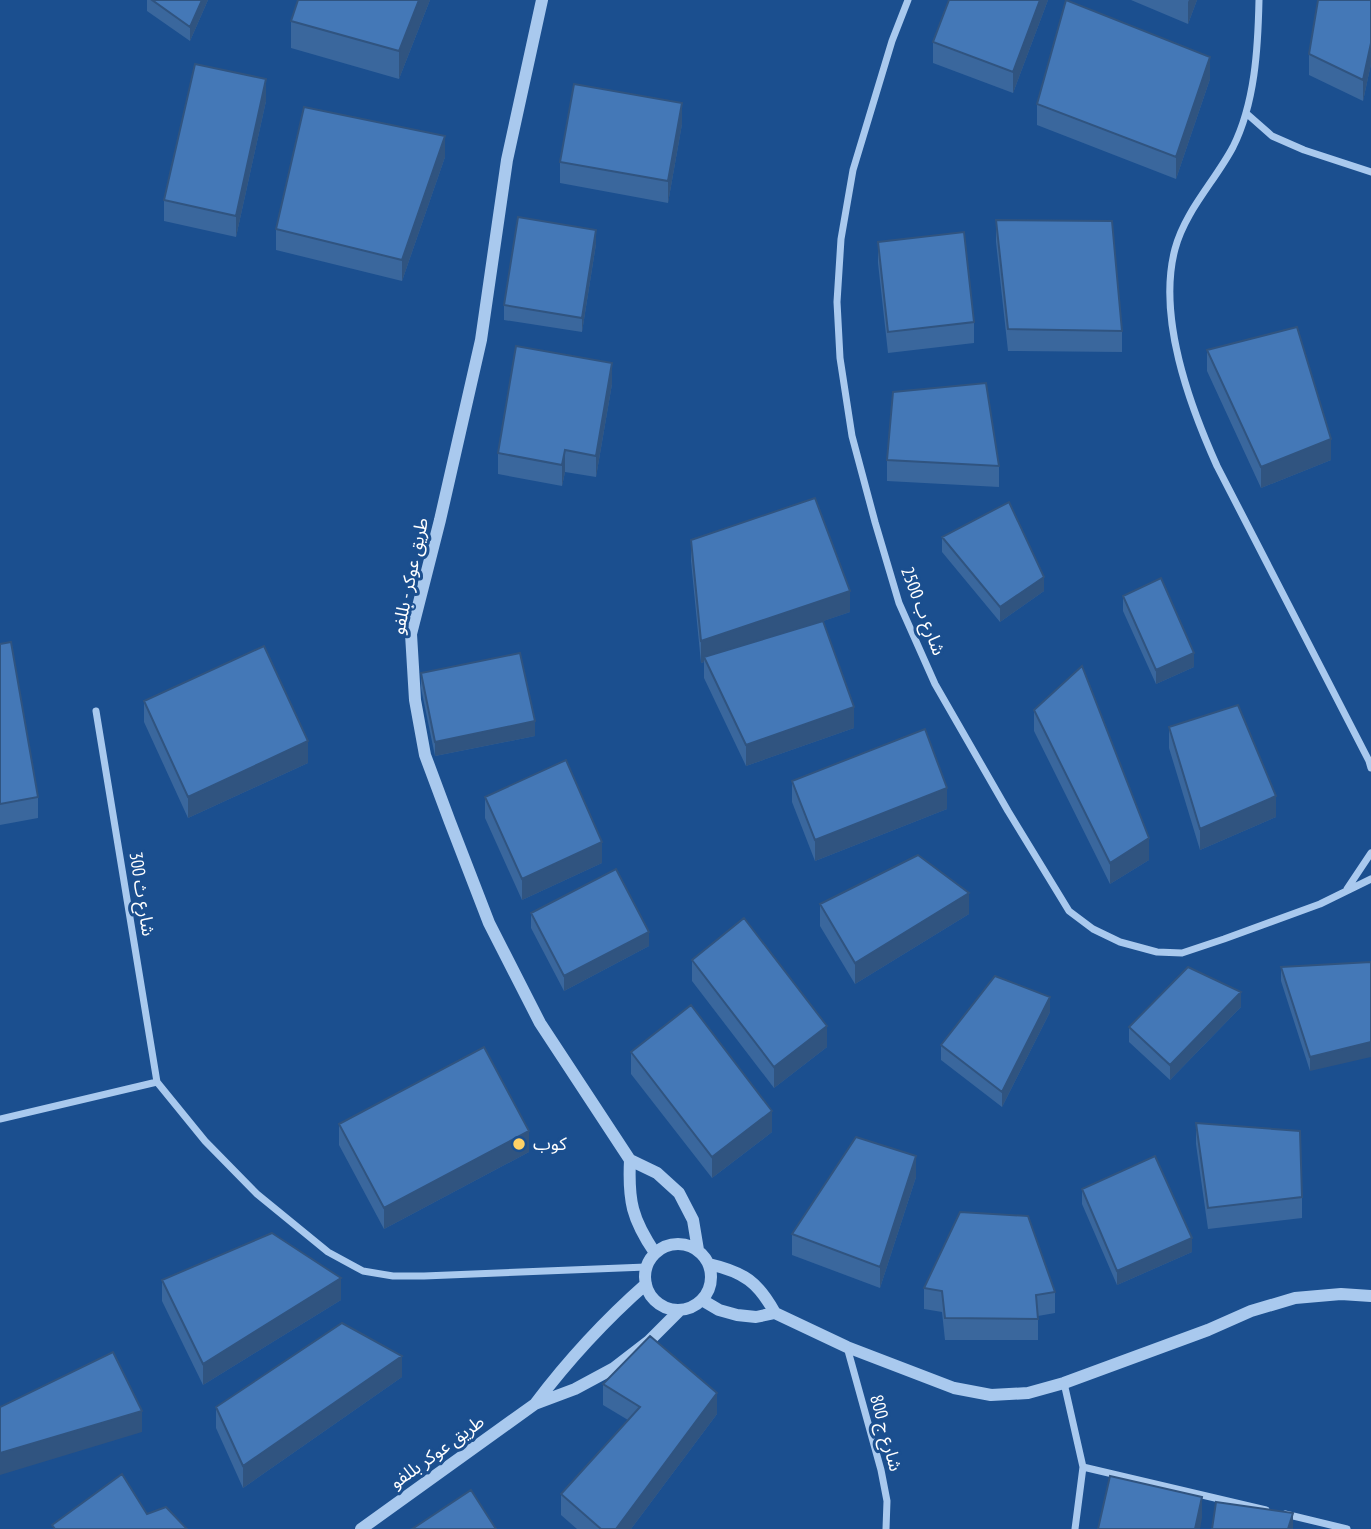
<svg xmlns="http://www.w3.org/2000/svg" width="1371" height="1529" font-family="'PT Sans Narrow','Noto Sans Arabic',sans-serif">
<rect width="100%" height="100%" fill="#1b4f8f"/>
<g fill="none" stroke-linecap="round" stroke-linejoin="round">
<path stroke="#a9c9ee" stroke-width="7" d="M 908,0 L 892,41 L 853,170 L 841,239 L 837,302 L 840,358 L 852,436 L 875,522 L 899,603 L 935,684 L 1008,811 L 1069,911 L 1093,929 L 1120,942 L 1157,952 L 1182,953 L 1224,939 L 1320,904 L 1371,879
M 1259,0 C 1258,48 1255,103 1233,147 C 1215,181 1185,211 1175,249 C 1157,317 1189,404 1217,466 L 1369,761 L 1371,768
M 1246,113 L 1272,136 L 1304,150 L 1371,172
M 96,711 L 157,1082 L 205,1141 L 257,1194 L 328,1252 L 363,1271 L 393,1276 L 424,1276 L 646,1267
M 1347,889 L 1371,853
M 0,1119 L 157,1082
M 847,1347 L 881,1470 L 887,1501 L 886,1529
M 1064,1383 L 1083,1467 L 1075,1529
M 1083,1467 L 1266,1510
M 1285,1514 L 1347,1529"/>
<path stroke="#a9c9ee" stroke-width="12" d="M 542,0 L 507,160 L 481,340 L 440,520 L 411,634 L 415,700 L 425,755 L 450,822 L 489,923 L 540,1023 L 630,1160 L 657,1173 L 679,1193 L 693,1220 L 698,1250
M 630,1160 C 628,1201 632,1219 655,1253
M645 1277a33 33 0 1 1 66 0a33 33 0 1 1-66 0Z
M 709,1264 C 744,1272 758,1282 775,1313
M 702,1300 L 719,1310 L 737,1315 L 756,1317 L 775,1313 L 847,1347 L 954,1388 L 991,1395 L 1028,1393 L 1064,1383 L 1208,1330 L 1251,1311 L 1295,1298 L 1341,1294 L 1371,1296
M 535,1404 C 569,1359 604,1321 646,1284
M 361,1529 L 535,1404 L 575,1389 L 614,1368 L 649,1341 L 680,1310"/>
</g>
<path fill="#3a679d" d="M 147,0 L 208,0 L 190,41 L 147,11 Z
M 298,0 L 430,0 L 399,79 L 291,48 L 291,21 Z
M 949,0 L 1048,0 L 1013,93 L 933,63 L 933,42 Z
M 1131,0 L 1197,0 L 1188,24 Z
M 1371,0 L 1371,64 L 1363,101 L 1309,75 L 1309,54 Z
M 1210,79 L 1176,179 L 1037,125 L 1037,104 Z
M 266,101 L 236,237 L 164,221 L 164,200 Z
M 682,124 L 668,203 L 560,183 L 560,162 Z
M 445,157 L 402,281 L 276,250 L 276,229 Z
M 996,220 L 1122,331 L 1122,352 L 1008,351 L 996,242 Z
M 878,242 L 974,322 L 974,343 L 888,353 L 878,263 Z
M 596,244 L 582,332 L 504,320 L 504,305 Z
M 1207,350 L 1331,460 L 1261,488 L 1207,371 Z
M 612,384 L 596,477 L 565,472 L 562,486 L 498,474 L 498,453 Z
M 887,460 L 999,466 L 999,487 L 887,481 Z
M 942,537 L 1044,591 L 1000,622 L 942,552 Z
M 691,540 L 850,612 L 823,621 L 854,728 L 746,766 L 704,678 L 704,662 L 701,663 L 691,561 Z
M 1123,596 L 1194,667 L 1156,684 L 1123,611 Z
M 0,644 L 38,797 L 38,818 L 0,825 Z
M 421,673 L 535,736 L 435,756 L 421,688 Z
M 144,701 L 308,763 L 188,818 L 144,722 Z
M 1034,710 L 1149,860 L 1110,884 L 1034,731 Z
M 1169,727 L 1276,817 L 1200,850 L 1169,748 Z
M 792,781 L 947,809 L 815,861 L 792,802 Z
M 485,797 L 602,863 L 522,900 L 485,818 Z
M 820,904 L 969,914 L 855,984 L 820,926 Z
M 531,913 L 649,946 L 564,991 L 531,928 Z
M 692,960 L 827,1047 L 774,1088 L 692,981 Z
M 1371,962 L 1310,1071 L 1281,981 L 1281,967 Z
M 1241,1007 L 1170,1080 L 1129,1042 L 1129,1027 Z
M 1050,1012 L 1002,1107 L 941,1060 L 941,1045 Z
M 631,1052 L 772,1132 L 712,1178 L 631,1074 Z
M 1196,1123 L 1302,1197 L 1302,1218 L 1208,1229 L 1196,1144 Z
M 339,1124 L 529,1152 L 384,1229 L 339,1145 Z
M 916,1177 L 880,1288 L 792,1255 L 792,1234 Z
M 1082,1189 L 1192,1252 L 1117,1285 L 1082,1204 Z
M 162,1280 L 341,1300 L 203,1385 L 162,1301 Z
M 924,1288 L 1055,1292 L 1055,1313 L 1038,1316 L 1038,1340 L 945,1340 L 942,1312 L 924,1309 Z
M 402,1377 L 243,1488 L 216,1428 L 216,1407 Z
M 603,1384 L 717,1414 L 631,1529 L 577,1529 L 561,1515 L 561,1494 L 628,1420 L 603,1405 Z"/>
<path fill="#305480" d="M 202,0 L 208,0 L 190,41 L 190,27 Z
M 419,0 L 430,0 L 399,79 L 399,51 Z
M 1040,0 L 1048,0 L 1013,93 L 1013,72 Z
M 1189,0 L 1197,0 L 1188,24 L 1188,2 Z
M 1371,43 L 1371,64 L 1363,101 L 1363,80 Z
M 1210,57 L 1210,79 L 1176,179 L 1176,157 Z
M 266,79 L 266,101 L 236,237 L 236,216 Z
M 682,103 L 682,124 L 668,203 L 668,181 Z
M 445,136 L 445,157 L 402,281 L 402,260 Z
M 596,230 L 596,244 L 582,332 L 582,318 Z
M 612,363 L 612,384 L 596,477 L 596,456 Z
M 1331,439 L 1331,460 L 1261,488 L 1261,467 Z
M 565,450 L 565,472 L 562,486 L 562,465 Z
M 1044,577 L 1044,591 L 1000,622 L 1000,607 Z
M 850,591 L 850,612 L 706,661 L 704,657 L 704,662 L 701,663 L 701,641 Z
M 1194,653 L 1194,667 L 1156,684 L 1156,670 Z
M 854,707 L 854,728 L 746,766 L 746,745 Z
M 535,721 L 535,736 L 435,756 L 435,742 Z
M 308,741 L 308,763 L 188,818 L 188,797 Z
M 947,788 L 947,809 L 815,861 L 815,840 Z
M 1276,796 L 1276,817 L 1200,850 L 1200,829 Z
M 1149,838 L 1149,860 L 1110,884 L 1110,863 Z
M 602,842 L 602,863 L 522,900 L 522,879 Z
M 969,893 L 969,914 L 855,984 L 855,963 Z
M 649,932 L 649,946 L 564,991 L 564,976 Z
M 1241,992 L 1241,1007 L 1170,1080 L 1170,1065 Z
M 1050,997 L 1050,1012 L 1002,1107 L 1002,1092 Z
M 827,1026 L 827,1047 L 774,1088 L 774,1067 Z
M 1371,1042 L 1371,1057 L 1310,1071 L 1310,1057 Z
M 772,1111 L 772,1132 L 712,1178 L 712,1157 Z
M 529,1131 L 529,1152 L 384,1229 L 384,1208 Z
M 916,1156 L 916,1177 L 880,1288 L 880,1267 Z
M 1192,1238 L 1192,1252 L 1117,1285 L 1117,1271 Z
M 341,1278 L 341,1300 L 203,1385 L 203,1364 Z
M 402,1356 L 402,1377 L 243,1488 L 243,1466 Z
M 717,1393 L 717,1414 L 631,1529 L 616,1529 Z
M 142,1411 L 142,1432 L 0,1475 L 0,1453 Z
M 1202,1497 L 1202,1518 L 1200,1529 L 1195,1529 Z
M 1293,1513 L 1293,1529 L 1288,1529 Z"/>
<path fill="#4478b7" stroke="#305480" stroke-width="2" d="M 152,0 L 202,0 L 190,27 Z
M 298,0 L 419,0 L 399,51 L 291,21 Z
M 949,0 L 1040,0 L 1013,72 L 933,42 Z
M 1066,0 L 1210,57 L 1176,157 L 1037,104 Z
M 1318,0 L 1371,0 L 1371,43 L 1363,80 L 1309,54 Z
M 195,64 L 266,79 L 236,216 L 164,200 Z
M 574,84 L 682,103 L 668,181 L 560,162 Z
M 304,107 L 445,136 L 402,260 L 276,229 Z
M 518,217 L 596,230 L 582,318 L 504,305 Z
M 996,220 L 1112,221 L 1122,331 L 1008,329 Z
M 964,232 L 974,322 L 888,332 L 878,242 Z
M 1297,327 L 1331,439 L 1261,467 L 1207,350 Z
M 516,346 L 612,363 L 596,456 L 565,450 L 562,465 L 498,453 Z
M 986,383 L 999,466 L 887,460 L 893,392 Z
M 815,498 L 850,591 L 701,641 L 691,540 Z
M 1009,502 L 1044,577 L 1000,607 L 942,537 Z
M 1161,578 L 1194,653 L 1156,670 L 1123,596 Z
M 823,621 L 854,707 L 746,745 L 704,657 Z
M 11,642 L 38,797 L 0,804 L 0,644 Z
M 264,646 L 308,741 L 188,797 L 144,701 Z
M 520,653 L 535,721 L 435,742 L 421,673 Z
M 1082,666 L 1149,838 L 1110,863 L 1034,710 Z
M 1238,705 L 1276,796 L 1200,829 L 1169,727 Z
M 925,729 L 947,788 L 815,840 L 792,781 Z
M 566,760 L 602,842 L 522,879 L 485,797 Z
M 918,855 L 969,893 L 855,963 L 820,904 Z
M 616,869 L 649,932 L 564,976 L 531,913 Z
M 744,918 L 827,1026 L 774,1067 L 692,960 Z
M 1371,962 L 1371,1042 L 1310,1057 L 1281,967 Z
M 1188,967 L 1241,992 L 1170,1065 L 1129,1027 Z
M 995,976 L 1050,997 L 1002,1092 L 941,1045 Z
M 691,1005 L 772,1111 L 712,1157 L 631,1052 Z
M 484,1047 L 529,1131 L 384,1208 L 339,1124 Z
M 1196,1123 L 1300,1131 L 1302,1197 L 1208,1208 Z
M 856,1137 L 916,1156 L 880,1267 L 792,1234 Z
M 1155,1156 L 1192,1238 L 1117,1271 L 1082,1189 Z
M 960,1212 L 1028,1216 L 1055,1292 L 1036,1295 L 1038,1319 L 945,1318 L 942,1291 L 924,1288 Z
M 272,1233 L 341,1278 L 203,1364 L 162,1280 Z
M 342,1323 L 402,1356 L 243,1466 L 216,1407 Z
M 650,1336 L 717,1393 L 616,1529 L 601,1529 L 561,1494 L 640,1407 L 603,1384 Z
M 113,1352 L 142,1411 L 0,1453 L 0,1407 Z
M 122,1474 L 147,1514 L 166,1507 L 187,1529 L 55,1529 L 52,1525 Z
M 1110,1476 L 1202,1497 L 1195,1529 L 1098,1529 Z
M 471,1490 L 496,1529 L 412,1529 Z
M 1216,1502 L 1293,1513 L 1288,1529 L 1212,1529 Z"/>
<circle fill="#ffd166" stroke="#1b4f8f" stroke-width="2.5" cx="519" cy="1144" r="7"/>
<g text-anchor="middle" stroke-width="6" stroke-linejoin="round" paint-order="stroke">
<g font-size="18" fill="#fff" stroke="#1b4f8f">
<text transform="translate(410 576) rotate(-78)" y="6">طريق عوكر - بللفو</text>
<text transform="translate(923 611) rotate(69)" y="6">شارع ب 2500</text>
<text transform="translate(142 894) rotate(81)" y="6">شارع ث 300</text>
<text transform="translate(886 1433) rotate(75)" y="6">شارع ج 800</text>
<text transform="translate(437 1452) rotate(-36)" y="6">طريق عوكر بللفو</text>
</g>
<g font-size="18" fill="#fff" stroke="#1b4f8f" text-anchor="start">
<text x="533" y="1150">كوب</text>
</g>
</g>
</svg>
